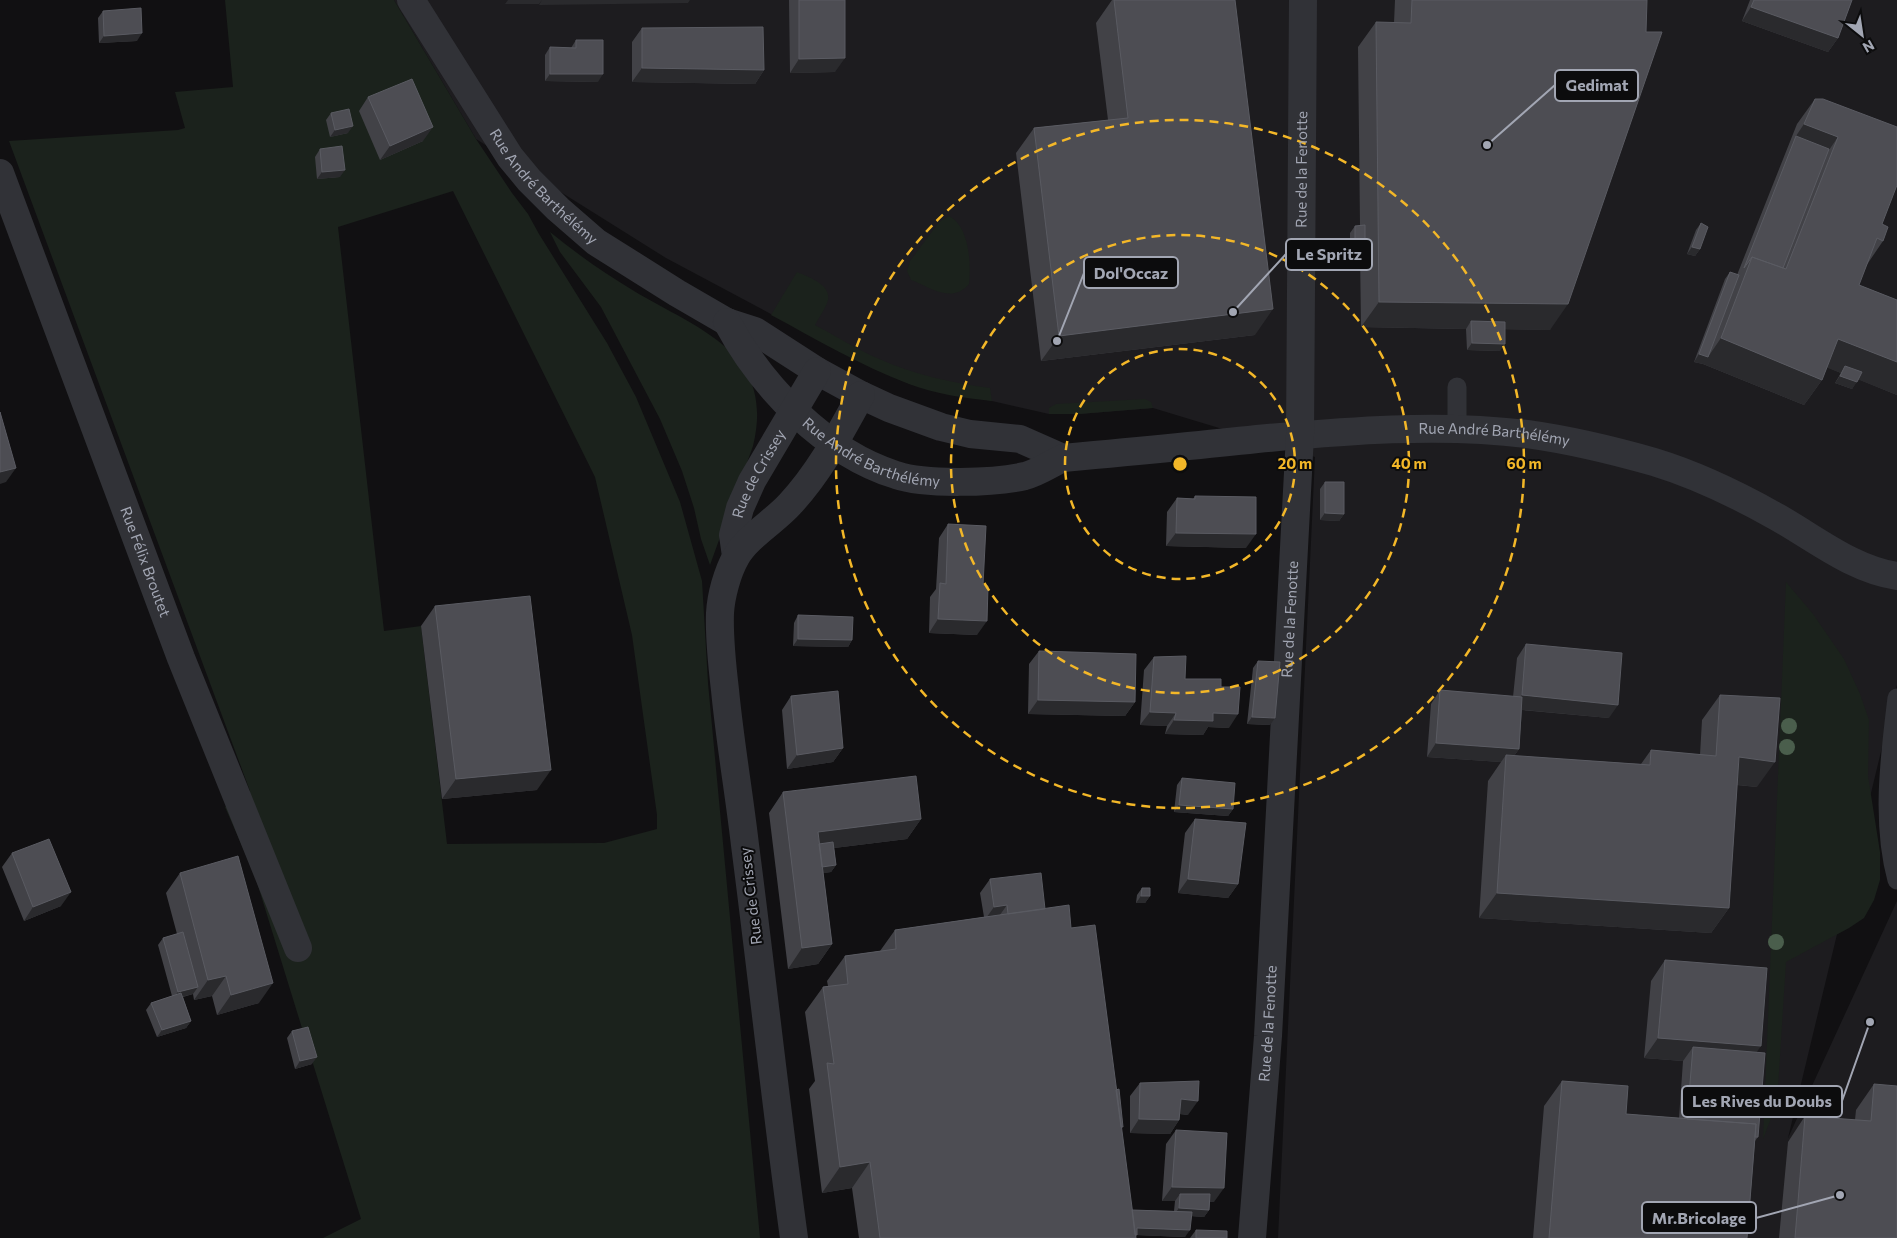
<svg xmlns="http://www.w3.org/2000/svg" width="1897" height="1238" font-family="Commissioner,sans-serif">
<rect width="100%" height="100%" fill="#111012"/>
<path fill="#1d1c1f" d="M 394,0 L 1897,0 L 1897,685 L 1788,1138 L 1897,901 L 1897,1238 L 1278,1238 L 1315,457 L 1153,408 L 1079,414 L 1049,414 L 992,401 L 938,392 L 910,384 L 872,368 L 666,258 L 476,139 Z"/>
<path fill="#1b221c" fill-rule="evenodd" d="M 225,0 L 394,0 L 476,139 L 512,193 L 528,214 L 539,234 L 607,343 L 636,397 L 680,502 L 702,581 L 708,683 L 760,1238 L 323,1238 L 361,1219 L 255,876 L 225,807 L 250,791 L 9,141 L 178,130 L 185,128 L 175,92 L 233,87 ZM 453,191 L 595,477 L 632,635 L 657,815 L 657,829 L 604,843 L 447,844 L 421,626 L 384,631 L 338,227 Z
M 949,216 C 970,227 971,264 969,284 C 953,303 932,289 914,281 L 911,280 L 907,271 L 910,261 L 939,222 Z
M 550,232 C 577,254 604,273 634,291 C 699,330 776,352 753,446 L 710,565 L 701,539 L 694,508 L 682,471 L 660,419 L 601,307 L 560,252 Z
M 797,272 C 808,277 831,284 828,300 C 826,308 819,317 815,325 C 836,336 856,349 877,358 C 912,374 952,383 990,388 L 992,401 C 964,398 936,394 909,384 C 861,366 816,339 771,315 Z
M 1145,399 L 1151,402 L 1153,408 L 1079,414 L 1049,414 L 1049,408 L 1056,404 Z
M 1786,582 L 1813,614 L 1844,659 L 1860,694 L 1869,720 L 1868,776 L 1880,852 L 1880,880 L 1874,900 L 1864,918 L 1849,928 L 1786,962 L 1777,1103 L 1763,1139 Z"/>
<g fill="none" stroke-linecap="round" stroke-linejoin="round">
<path stroke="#313237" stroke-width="19" d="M 1457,387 L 1457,429
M 1897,698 C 1890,756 1881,822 1897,880"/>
<g stroke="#313237" stroke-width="28">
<path id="s1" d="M 411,0 L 510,157 L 529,180 L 558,209 L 596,242 L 677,293 L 727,322 L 755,331 L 817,371 L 861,395 L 889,408 L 941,427 L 970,434 L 1020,439 L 1063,458"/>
<path id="s2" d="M 0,173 L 181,658 L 298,948"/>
<path id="s3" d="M 727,322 C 761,386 825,453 896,475 C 925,485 994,483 1025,476 C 1037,473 1051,464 1063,458 C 1128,452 1193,446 1257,439 C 1346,431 1438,423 1527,434 C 1570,440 1612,450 1654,462 C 1697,475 1738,495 1777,517 C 1816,539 1852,569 1897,576"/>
<path id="s4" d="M 736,556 L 733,535 L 740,508 L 752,481 L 817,371"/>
<path d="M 794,1238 C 776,1107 762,976 745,845 C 739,793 730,742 725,690 C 722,664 719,639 720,613 C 721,596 727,573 736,557 C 747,537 775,521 790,504 C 820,472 840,433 861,395"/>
<path id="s5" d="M 1252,1238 L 1268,1036 L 1300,435 L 1303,0"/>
</g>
</g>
<g fill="#4a5e4c">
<circle cx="1789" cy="726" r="8"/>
<circle cx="1787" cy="747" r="8"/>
<circle cx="1776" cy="942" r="8"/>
</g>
<path fill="#424247" d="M 789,0 L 845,0 L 835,72 L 790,73 Z
M 1112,0 L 1235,0 L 1255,335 L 1041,361 L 1016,153 L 1034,128 L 1108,120 L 1096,23 Z
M 1395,0 L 1647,0 L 1550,330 L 1505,329 L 1500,351 L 1467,350 L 1466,329 L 1361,327 L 1360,252 L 1350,252 L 1350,233 L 1355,226 L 1360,226 L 1358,47 L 1376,22 L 1394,23 Z
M 1750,0 L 1852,0 L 1838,38 L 1828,52 L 1742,21 Z
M 103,11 L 137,41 L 99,43 L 98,18 Z
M 642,28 L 764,70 L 755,84 L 632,82 L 632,42 Z
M 576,40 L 598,82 L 545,81 L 545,55 L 550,47 L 571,48 Z
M 368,97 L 423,141 L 380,160 L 359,111 Z
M 1815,99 L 1823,99 L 1882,224 L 1883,241 L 1866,266 L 1859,285 L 1897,300 L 1897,395 L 1858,379 L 1852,389 L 1835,383 L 1841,373 L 1827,367 L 1822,380 L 1804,405 L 1703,364 L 1694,362 L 1725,279 L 1730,272 L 1737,275 L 1797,124 Z
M 331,113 L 348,133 L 330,137 L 326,120 Z
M 320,149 L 340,177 L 317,179 L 315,157 Z
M 1701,223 L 1700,249 L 1695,256 L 1687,254 L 1696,230 Z
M 1325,482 L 1344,514 L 1339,521 L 1320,520 L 1320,489 Z
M 1195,496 L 1246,548 L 1166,546 L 1167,512 L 1177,498 L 1193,499 Z
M 948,524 L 983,585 L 977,635 L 929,633 L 930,597 L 936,589 L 939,538 Z
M 435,606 L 537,790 L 442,799 L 421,626 Z
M 798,615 L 852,640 L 848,647 L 793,646 L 794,623 Z
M 1526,644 L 1609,718 L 1522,710 L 1519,749 L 1514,756 L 1641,764 L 1651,750 L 1700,755 L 1702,720 L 1720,695 L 1757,787 L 1737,785 L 1729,908 L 1711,933 L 1479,918 L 1488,781 L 1501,762 L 1427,757 L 1431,704 L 1440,690 L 1513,697 L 1517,658 Z
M 1039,651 L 1135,702 L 1125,716 L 1028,714 L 1029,664 Z
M 1154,657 L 1185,679 L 1221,687 L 1229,728 L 1208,727 L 1203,735 L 1165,734 L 1167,726 L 1140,725 L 1144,670 Z
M 1258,661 L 1270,725 L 1247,724 L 1253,668 Z
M 791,696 L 843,748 L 833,762 L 787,769 L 782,710 Z
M 1182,778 L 1233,809 L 1228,816 L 1174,812 L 1177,785 Z
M 783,792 L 921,819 L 907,839 L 834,848 L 836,865 L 831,872 L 823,873 L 832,944 L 818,964 L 788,969 L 769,813 Z
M 1195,819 L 1238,884 L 1228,898 L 1178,893 L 1185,833 Z
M 12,853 L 61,906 L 24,921 L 2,867 Z
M 180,873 L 259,1003 L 217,1015 L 212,996 L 194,1000 L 193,994 L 183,997 L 191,1021 L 186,1028 L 157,1037 L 146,1010 L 151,1003 L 172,996 L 158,945 L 163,938 L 177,934 L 166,893 Z
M 990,879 L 1045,909 L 1071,928 L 1121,1129 L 1132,1210 L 1174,1211 L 1175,1201 L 1162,1201 L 1166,1144 L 1176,1130 L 1214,1202 L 1210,1202 L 1209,1210 L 1204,1217 L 1191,1216 L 1185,1237 L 1136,1235 L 1136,1238 L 859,1238 L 852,1188 L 822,1193 L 809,1089 L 815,1081 L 805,1012 L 823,987 L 828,986 L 827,981 L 845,956 L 880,951 L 895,930 L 984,917 L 980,893 Z
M 1142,888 L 1150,896 L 1145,903 L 1136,903 L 1137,895 Z
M 1665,960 L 1757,1052 L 1758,1137 L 1755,1141 L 1747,1238 L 1533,1238 L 1544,1106 L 1562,1081 L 1626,1114 L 1679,1118 L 1683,1061 L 1644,1058 L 1651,981 Z
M 292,1031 L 312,1064 L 295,1069 L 287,1038 Z
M 1140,1083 L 1188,1115 L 1180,1114 L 1179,1120 L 1170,1134 L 1130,1133 L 1130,1096 Z
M 1874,1084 L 1897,1238 L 1779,1238 L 1788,1142 L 1805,1116 L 1855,1120 L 1856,1110 Z
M 1196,1230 L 1227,1238 L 1190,1238 Z"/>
<path fill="#2a2a2d" d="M 508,0 L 542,0 L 539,4 L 505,4 Z
M 542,0 L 690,0 L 688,3 L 539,5 Z
M 1751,7 L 1838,38 L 1828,52 L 1742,21 Z
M 142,33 L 137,41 L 99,43 L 104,36 Z
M 845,58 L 835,72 L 790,73 L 799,59 Z
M 642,68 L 764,70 L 755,84 L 632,82 Z
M 550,74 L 603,74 L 598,82 L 545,81 Z
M 1804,124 L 1838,137 L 1820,163 L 1796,136 Z
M 353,126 L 348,133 L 330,137 L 335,130 Z
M 433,127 L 423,141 L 380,160 L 390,146 Z
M 345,170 L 340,177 L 317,179 L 322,172 Z
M 1355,245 L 1365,245 L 1360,252 L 1350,252 Z
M 1692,247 L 1700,249 L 1695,256 L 1687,254 Z
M 1379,302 L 1568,304 L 1550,330 L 1471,329 L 1471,321 L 1466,329 L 1361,327 Z
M 1273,309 L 1255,335 L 1041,361 L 1059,336 Z
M 1721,338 L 1822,380 L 1804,405 L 1703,364 L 1694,362 L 1699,354 L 1708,357 Z
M 1838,339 L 1897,362 L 1897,395 L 1842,373 L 1845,366 L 1841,373 L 1820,365 Z
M 1472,343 L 1505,344 L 1500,351 L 1467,350 Z
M 1840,376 L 1857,382 L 1852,389 L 1835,383 Z
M 16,468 L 6,482 L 0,484 L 0,472 Z
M 1325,513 L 1344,514 L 1339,521 L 1320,520 Z
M 1176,533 L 1256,534 L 1246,548 L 1166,546 Z
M 938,619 L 987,621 L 977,635 L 929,633 Z
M 798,639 L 852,640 L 848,647 L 793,646 Z
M 1522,695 L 1618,705 L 1609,718 L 1512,709 Z
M 1038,700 L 1135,702 L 1125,716 L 1028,714 Z
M 1150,712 L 1176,713 L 1167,726 L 1140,725 Z
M 1213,713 L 1238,714 L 1229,728 L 1208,727 L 1203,735 L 1165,734 L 1174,720 Z
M 1252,717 L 1275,718 L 1270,725 L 1247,724 Z
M 1436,743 L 1519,749 L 1509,763 L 1506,755 L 1501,762 L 1427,757 Z
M 843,748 L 833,762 L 787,769 L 797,755 Z
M 1739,757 L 1775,762 L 1757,787 L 1721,783 Z
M 551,770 L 537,790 L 442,799 L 456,779 Z
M 1179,805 L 1233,809 L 1228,816 L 1174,812 Z
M 921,819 L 907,839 L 810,851 L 818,832 Z
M 836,865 L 831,872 L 806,876 L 811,868 Z
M 1188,879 L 1238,884 L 1228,898 L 1178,893 Z
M 71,892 L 61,906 L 24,921 L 33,907 Z
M 1497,893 L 1729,908 L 1711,933 L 1479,918 Z
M 1141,896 L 1150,896 L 1145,903 L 1136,903 Z
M 1007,905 L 997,919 L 984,921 L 994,907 Z
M 832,944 L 818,964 L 788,969 L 802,948 Z
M 226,976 L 212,996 L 194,1000 L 208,980 Z
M 273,983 L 259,1003 L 217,1015 L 231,995 Z
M 198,987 L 193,994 L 173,999 L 178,992 Z
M 191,1021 L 186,1028 L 157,1037 L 162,1030 Z
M 1658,1038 L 1761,1046 L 1747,1066 L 1693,1047 L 1683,1061 L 1644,1058 Z
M 317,1057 L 312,1064 L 295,1069 L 300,1061 Z
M 1181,1099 L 1198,1101 L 1188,1115 L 1171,1113 Z
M 1139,1119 L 1179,1120 L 1170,1134 L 1130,1133 Z
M 870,1162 L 852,1188 L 822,1193 L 840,1167 Z
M 1172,1187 L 1224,1188 L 1214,1202 L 1179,1201 L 1180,1194 L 1175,1201 L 1162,1201 Z
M 1179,1208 L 1209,1210 L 1204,1217 L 1174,1215 Z
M 1137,1228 L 1190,1230 L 1185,1237 L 1136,1235 L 1134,1238 Z"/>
<path fill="#4d4d53" stroke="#5a5b62" d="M 799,0 L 845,0 L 845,58 L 799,59 Z
M 1114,0 L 1235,0 L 1273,309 L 1059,336 L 1034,128 L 1128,118 Z
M 1412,0 L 1647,0 L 1646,32 L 1662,32 L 1568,304 L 1379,302 L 1376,22 L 1411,23 Z
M 1754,0 L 1852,0 L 1838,38 L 1751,7 Z
M 141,8 L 142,33 L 104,36 L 103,11 Z
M 763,27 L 764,70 L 642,68 L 642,28 Z
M 576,40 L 603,40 L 603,74 L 550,74 L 550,47 L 576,48 Z
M 412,79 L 433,127 L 390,146 L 368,97 Z
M 1815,99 L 1823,99 L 1897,127 L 1897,185 L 1882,224 L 1888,227 L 1883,241 L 1877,238 L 1859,285 L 1897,300 L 1897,362 L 1838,339 L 1822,380 L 1721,338 L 1752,257 L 1786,269 L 1838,137 L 1804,124 Z
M 349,109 L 353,126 L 335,130 L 331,113 Z
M 1796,136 L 1829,149 L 1783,268 L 1752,257 L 1744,268 Z
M 342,146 L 345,170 L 322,172 L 320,149 Z
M 1701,223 L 1708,227 L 1700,249 L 1692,247 Z
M 1365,225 L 1365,245 L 1355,245 L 1355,226 Z
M 1730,272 L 1739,275 L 1708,357 L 1699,354 Z
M 1471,321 L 1505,322 L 1505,344 L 1472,343 Z
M 1845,366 L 1862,372 L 1857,382 L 1840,376 Z
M 0,412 L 16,468 L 0,472 Z
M 1325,482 L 1344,482 L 1344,514 L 1325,513 Z
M 1195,496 L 1256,497 L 1256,534 L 1176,533 L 1177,498 L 1195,499 Z
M 948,524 L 986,526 L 983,585 L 988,586 L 987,621 L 938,619 L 940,583 L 946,584 Z
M 530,596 L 551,770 L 456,779 L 435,606 Z
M 798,615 L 853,617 L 852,640 L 798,639 Z
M 1526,644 L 1622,653 L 1618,705 L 1522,695 Z
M 1039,651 L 1136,654 L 1135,702 L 1038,700 Z
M 1186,656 L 1185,679 L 1221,679 L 1221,687 L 1240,687 L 1238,714 L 1213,713 L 1213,721 L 1174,720 L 1176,713 L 1150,712 L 1154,657 Z
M 1258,661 L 1280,662 L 1275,718 L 1252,717 Z
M 1440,690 L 1522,697 L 1519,749 L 1436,743 Z
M 838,691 L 843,748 L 797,755 L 791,696 Z
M 1720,695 L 1780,698 L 1775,762 L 1739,757 L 1729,908 L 1497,893 L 1506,755 L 1650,765 L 1651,750 L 1716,756 Z
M 916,776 L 921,819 L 818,832 L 832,944 L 802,948 L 783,792 Z
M 1182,778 L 1235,783 L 1233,809 L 1179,805 Z
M 1195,819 L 1246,823 L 1238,884 L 1188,879 Z
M 49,839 L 71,892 L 33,907 L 12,853 Z
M 833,842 L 836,865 L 822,867 L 819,844 Z
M 238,856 L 273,983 L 231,995 L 226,976 L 208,980 L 180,873 Z
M 1041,873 L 1045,909 L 1008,914 L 1007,905 L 994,907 L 990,879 Z
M 1142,888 L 1150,888 L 1150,896 L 1141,896 Z
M 1069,905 L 1071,928 L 1095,925 L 1136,1238 L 880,1238 L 870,1162 L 840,1167 L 827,1063 L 834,1064 L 823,987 L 848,984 L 845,956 L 896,949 L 895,930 Z
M 183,932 L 198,987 L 178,992 L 163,938 Z
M 1665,960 L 1767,968 L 1761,1046 L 1658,1038 Z
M 181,993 L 191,1021 L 162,1030 L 151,1003 Z
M 308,1027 L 317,1057 L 300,1061 L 292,1031 Z
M 1693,1047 L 1765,1053 L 1758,1137 L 1755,1137 L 1756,1124 L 1687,1119 Z
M 1199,1081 L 1198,1101 L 1181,1099 L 1179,1120 L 1139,1119 L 1140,1083 Z
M 1562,1081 L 1628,1086 L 1626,1114 L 1756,1124 L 1747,1238 L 1549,1238 Z
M 1874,1084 L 1897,1086 L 1897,1238 L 1795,1238 L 1805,1116 L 1871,1121 Z
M 1119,1089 L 1123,1127 L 1121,1127 L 1116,1090 Z
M 1176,1130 L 1227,1133 L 1224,1188 L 1172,1187 Z
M 1180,1194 L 1210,1194 L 1209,1210 L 1179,1208 Z
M 1132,1210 L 1192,1212 L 1190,1230 L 1137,1228 L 1137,1235 L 1135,1235 Z
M 1196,1230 L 1227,1231 L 1227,1238 L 1196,1238 Z"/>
<g fill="none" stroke="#f3b728" stroke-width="2.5" stroke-dasharray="9 6">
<circle cx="1180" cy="464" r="115"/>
<circle cx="1180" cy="464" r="229"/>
<circle cx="1180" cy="464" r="344"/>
</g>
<g text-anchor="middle" stroke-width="4" stroke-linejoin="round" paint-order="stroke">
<g font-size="15" fill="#a2a6b3" stroke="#0c0c0d">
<text dy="5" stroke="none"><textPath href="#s5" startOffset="1070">Rue de la Fenotte</textPath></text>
<text dy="5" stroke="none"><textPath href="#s1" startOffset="230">Rue André Barthélémy</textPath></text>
<text dy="5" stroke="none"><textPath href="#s3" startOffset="838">Rue André Barthélémy</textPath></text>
<text dy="5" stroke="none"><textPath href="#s3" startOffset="202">Rue André Barthélémy</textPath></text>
<text dy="5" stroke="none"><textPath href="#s4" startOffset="88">Rue de Crissey</textPath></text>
<text dy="5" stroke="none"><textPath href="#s2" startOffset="415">Rue Félix Broutet</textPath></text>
<text dy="5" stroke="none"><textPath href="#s5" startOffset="620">Rue de la Fenotte</textPath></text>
<text transform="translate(751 896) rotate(-97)" y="5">Rue de Crissey</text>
<text dy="5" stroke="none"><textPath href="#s5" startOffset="215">Rue de la Fenotte</textPath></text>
</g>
</g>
<circle cx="1180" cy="464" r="8" fill="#f3b728" stroke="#0c0c0d" stroke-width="2.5"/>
<g font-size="15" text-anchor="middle" font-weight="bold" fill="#f3b728" stroke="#0c0c0d" stroke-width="4" stroke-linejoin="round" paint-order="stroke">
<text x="1295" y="469">20 m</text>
<text x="1409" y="469">40 m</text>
<text x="1524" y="469">60 m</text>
</g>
<path fill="none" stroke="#a2a6b3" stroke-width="2" d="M1487 145L1555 85M1233 312L1286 254M1057 341L1084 273M1870 1022L1842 1101M1840 1195L1756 1218"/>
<g fill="#a2a6b3" stroke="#0c0c0d" stroke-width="2">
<circle cx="1487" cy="145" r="5"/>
<circle cx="1233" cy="312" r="5"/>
<circle cx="1057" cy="341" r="5"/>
<circle cx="1870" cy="1022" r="5"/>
<circle cx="1840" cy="1195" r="5"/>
</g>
<g fill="#0c0c0d" stroke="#a2a6b3" stroke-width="2">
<rect x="1555" y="70" width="83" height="31" rx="5"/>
<rect x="1286" y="239" width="86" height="31" rx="5"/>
<rect x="1084" y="257" width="94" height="31" rx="5"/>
<rect x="1682" y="1086" width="160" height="31" rx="5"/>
<rect x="1642" y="1202" width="114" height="31" rx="5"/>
</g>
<g font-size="16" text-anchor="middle" font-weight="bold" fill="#a2a6b3">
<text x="1597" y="91">Gedimat</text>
<text x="1329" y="260">Le Spritz</text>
<text x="1131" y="279">Dol'Occaz</text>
<text x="1762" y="1107">Les Rives du Doubs</text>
<text x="1699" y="1224">Mr.Bricolage</text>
</g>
<g transform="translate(1862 35) rotate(150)" stroke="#0c0c0d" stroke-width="4" paint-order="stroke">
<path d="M0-4L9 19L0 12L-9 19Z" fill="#a2a6b3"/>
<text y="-8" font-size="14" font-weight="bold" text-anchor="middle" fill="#a2a6b3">N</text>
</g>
</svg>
